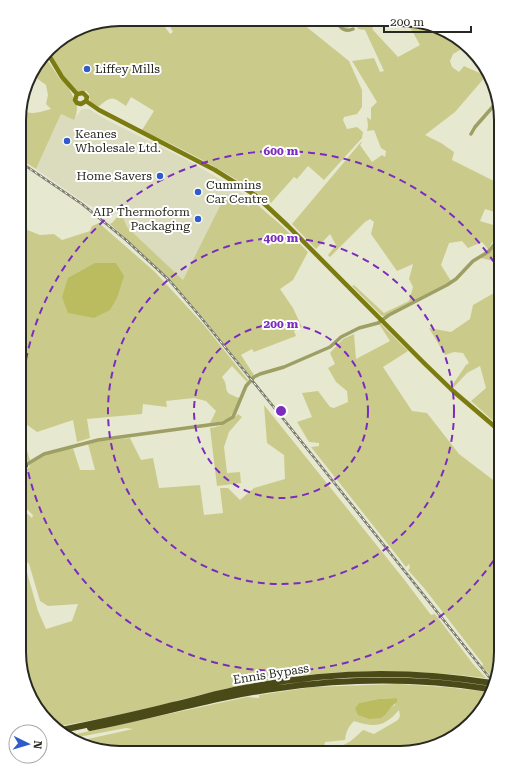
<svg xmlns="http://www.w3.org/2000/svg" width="520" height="772" font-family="'Roboto Serif',serif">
<rect width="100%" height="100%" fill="#e7e8d0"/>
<path fill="#dbdcbd" d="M 84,109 L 89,109 L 107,120 L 185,159 L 225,182 L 252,200 L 204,300 L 127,227 L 121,212 L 110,215 L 85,203 L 36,169 L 61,114 L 74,120 L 81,110 Z"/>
<path fill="#cacb8b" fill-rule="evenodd" d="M 120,19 L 159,19 L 170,34 L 173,32 L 166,19 L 298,20 L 349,61 L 362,90 L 362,107 L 357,114 L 344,117 L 343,120 L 347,129 L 357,127 L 363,132 L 362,138 L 324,180 L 308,166 L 297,179 L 294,177 L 271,203 C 231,173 186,151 142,130 L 154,111 L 131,97 L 126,106 C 111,96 112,96 98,107 L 90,101 L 89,94 L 86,91 L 76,91 C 65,80 56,64 49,49 L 53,44 L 87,24 Z
M 337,20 L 371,21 L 373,30 L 398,57 L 420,45 C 408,23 410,23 385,25 L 383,21 L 420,21 L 462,40 L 467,46 L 453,54 L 450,61 L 452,67 L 459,72 L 464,66 L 486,76 L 455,112 L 425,135 L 441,143 L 454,152 L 452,160 L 498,183 L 498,201 L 501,201 L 501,214 L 485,209 L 480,221 L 500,227 L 495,238 L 488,249 L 482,242 L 468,248 L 462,241 L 449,243 L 441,265 L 451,281 L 385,316 L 382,316 L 352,286 L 354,285 L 384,313 L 409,301 L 413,287 L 409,279 L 413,264 L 397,271 L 371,234 L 374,222 L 370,219 L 365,222 L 330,257 L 328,255 L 336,245 L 330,234 L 316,249 L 292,224 L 361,142 L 362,142 L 360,145 L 372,162 L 382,155 L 385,157 L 386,151 L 381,148 L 374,130 L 367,131 L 368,126 L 367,117 L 371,120 L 371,108 L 377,102 L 352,61 L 374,58 L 380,72 L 384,71 L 365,30 L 358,29 L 357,26 L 352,24 L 348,28 L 345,29 Z
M 44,55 L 60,79 C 67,82 75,99 77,107 C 77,111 76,117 74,120 L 61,114 L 36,169 L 20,159 L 20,109 C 30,116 41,112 51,109 L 46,104 L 48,95 L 46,85 L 35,77 L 29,78 L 32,70 Z
M 226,194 L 249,207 L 252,200 L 282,226 L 308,252 L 293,280 L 280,289 L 293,308 L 302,327 L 294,331 L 296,336 L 254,352 L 252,349 L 241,355 L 254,375 L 251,378 L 200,314 L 168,278 L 110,224 L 113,222 L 121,212 L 127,227 L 183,280 Z
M 20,215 L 22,216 L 25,229 L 40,235 L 54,234 L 62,240 L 90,231 L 92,226 L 99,223 L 155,272 L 204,325 L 248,380 L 247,382 L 232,366 L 222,377 C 231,389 219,392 240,398 C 231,417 232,421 210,423 L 216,411 L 206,401 L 194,398 L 166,401 L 167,407 L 143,404 L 142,414 L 87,419 L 90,438 L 77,442 L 73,420 L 37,432 L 19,419 Z
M 501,236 L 501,263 L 481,258 L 495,246 Z
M 501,289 L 501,428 L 471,401 L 486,388 L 480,366 L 467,373 L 454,387 L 453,384 L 466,365 L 469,363 L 463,353 L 454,352 L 445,355 L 429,328 L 451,332 L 470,319 L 473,305 Z
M 380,323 L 408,351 L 383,367 L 412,411 L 427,413 L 459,454 L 501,486 L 501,659 L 495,676 L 491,676 L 482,666 L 483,664 L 424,588 L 408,570 L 410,568 L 409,564 L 406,567 L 311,447 L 319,446 L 319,443 L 309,442 L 297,422 L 312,417 L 302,393 L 318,391 L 330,407 L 334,408 L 348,402 L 347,391 L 336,382 L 328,368 L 335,364 L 330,353 L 343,339 L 354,334 L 356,359 L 390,341 L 379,324 Z
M 264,405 L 403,578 L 431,615 L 435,614 L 473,664 L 486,678 C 417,670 347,668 277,679 C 231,686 186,699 141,710 C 112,716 84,722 55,727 L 27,691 L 19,652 L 19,561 L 26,569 L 38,611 L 46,629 L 72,621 L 78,604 L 48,606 L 40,601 L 29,564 L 19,554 L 19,512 L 22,509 L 32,518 L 33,515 L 19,502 L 19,473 L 30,467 L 29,465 L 44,455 L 73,448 L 80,470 L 95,470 L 88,444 L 101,441 L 130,438 L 141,460 L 153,458 L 159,488 L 200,485 L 204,515 L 223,513 L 220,488 L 228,488 L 240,500 L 254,488 L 285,479 L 284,455 L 267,443 Z
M 238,414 L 242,417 L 229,432 L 224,447 L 227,473 L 240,472 L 241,483 L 217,486 L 210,428 C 222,426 230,423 238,414 Z
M 19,442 L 26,447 L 30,460 L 19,467 Z
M 398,684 L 445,687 L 488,692 L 480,713 L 458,730 L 450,734 C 447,748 413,750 401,753 L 107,752 L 79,741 L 133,729 L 126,728 L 73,738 L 67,736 L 247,697 L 259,698 L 259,695 L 313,687 ZM 397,698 L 395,705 L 391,707 L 355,708 L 359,703 L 378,699 ZM 399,710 L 400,716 L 398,720 L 374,734 L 363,730 C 349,743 345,748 324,747 L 325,742 L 345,740 C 346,732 348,727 354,721 C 375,728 384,727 399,710 Z"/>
<path fill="#bbbc60" d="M 95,263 L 116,263 L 124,276 L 117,298 L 110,310 L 94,318 L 68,313 L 62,297 L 68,278 Z
M 397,698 L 397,702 L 391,707 L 386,714 L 381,718 L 369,719 L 358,715 L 355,708 L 359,703 L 378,699 Z"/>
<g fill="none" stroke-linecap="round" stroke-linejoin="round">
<path stroke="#9e9f65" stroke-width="3.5" d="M 335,20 C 340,27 344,33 353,29
M 471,134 L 475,127 L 497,102
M 19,469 L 44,454 L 98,440 L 223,423 L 233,417 L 246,386 L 254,377 L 260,374 L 284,367 L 330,347 L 341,337 L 359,328 L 378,323 L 389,315 L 447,285 L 456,279 L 473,261 L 488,252 L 494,245 L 501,232"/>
<path stroke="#9e9f65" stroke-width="4" d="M 420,21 L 439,30"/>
<path stroke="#7c7b0f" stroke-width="4.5" d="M 47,52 L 62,77 L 77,94
M 77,94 L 83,93 L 87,97 L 86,101 L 99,110 L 215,170 L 255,195 L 288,226 L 424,363 L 453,391 L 501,432
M 77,94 L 75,100 L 77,103 L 81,104 L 86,101"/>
<path stroke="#4a4a19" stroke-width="6" d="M 90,728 C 154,716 216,696 280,688 C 350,678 420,678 489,689
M 57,731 C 96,723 135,715 173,705 C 199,699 224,691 250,687 C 329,671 412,670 492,683"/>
<g stroke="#7b7c6d" stroke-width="2.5">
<path id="rail" d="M 20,162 L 82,204 L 126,240 L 169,280 L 199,315 L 285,421 L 489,677"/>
</g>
<use href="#rail" stroke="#fff" stroke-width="1" stroke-dasharray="3" stroke-linecap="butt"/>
</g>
<g fill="none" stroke="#7b2cbf" stroke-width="2" stroke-dasharray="7 5">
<circle cx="281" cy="411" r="87"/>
<circle cx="281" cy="411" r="173"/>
<path d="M500 551A260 260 0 1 1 500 271"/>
</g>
<g fill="#305bca" stroke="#fff" stroke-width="1.5">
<circle cx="87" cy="69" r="4"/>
<circle cx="67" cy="141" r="4"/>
<circle cx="160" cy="176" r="4"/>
<circle cx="198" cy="192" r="4"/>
<circle cx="198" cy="219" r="4"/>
</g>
<g text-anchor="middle" stroke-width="4" stroke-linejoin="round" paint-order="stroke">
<g font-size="12" fill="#282920" stroke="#fff" text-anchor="start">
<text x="95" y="73">Liffey Mills</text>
<text x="75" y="138">Keanes<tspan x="75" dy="14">Wholesale Ltd.</tspan></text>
<text x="152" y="180" text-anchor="end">Home Savers</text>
<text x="206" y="189">Cummins<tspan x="206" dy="14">Car Centre</tspan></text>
<text x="190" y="216" text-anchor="end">AIP Thermoform<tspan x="190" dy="14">Packaging</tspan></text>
</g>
<g font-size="12" fill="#282920" stroke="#fff">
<text transform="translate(271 674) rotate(-9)" y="4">Ennis Bypass</text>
</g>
</g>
<path d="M0 0H520V772H0ZM120 26H400A94 94 0 0 1 494 120V652A94 94 0 0 1 400 746H120A94 94 0 0 1 26 652V120A94 94 0 0 1 120 26Z" fill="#fff" fill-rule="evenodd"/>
<path fill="none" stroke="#282920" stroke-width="2" d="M120 26H400A94 94 0 0 1 494 120V652A94 94 0 0 1 400 746H120A94 94 0 0 1 26 652V120A94 94 0 0 1 120 26Z"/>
<circle cx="281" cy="411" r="6" fill="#7b2cbf" stroke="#fff" stroke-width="2"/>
<g font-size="12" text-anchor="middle" font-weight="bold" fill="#7b2cbf" stroke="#fff" stroke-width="4" stroke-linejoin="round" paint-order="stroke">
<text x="281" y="155">600 m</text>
<text x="281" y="242">400 m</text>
<text x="281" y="328">200 m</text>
</g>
<g transform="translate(28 744) rotate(95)"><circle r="19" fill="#ffffff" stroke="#a9a9a6"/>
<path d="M0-3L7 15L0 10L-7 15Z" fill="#305bca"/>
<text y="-6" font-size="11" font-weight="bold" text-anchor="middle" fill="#282920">N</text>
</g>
<path d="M384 26v6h87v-6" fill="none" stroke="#282920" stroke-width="2"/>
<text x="390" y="26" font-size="12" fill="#282920" stroke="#ffffff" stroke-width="3" paint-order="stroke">200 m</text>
</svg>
